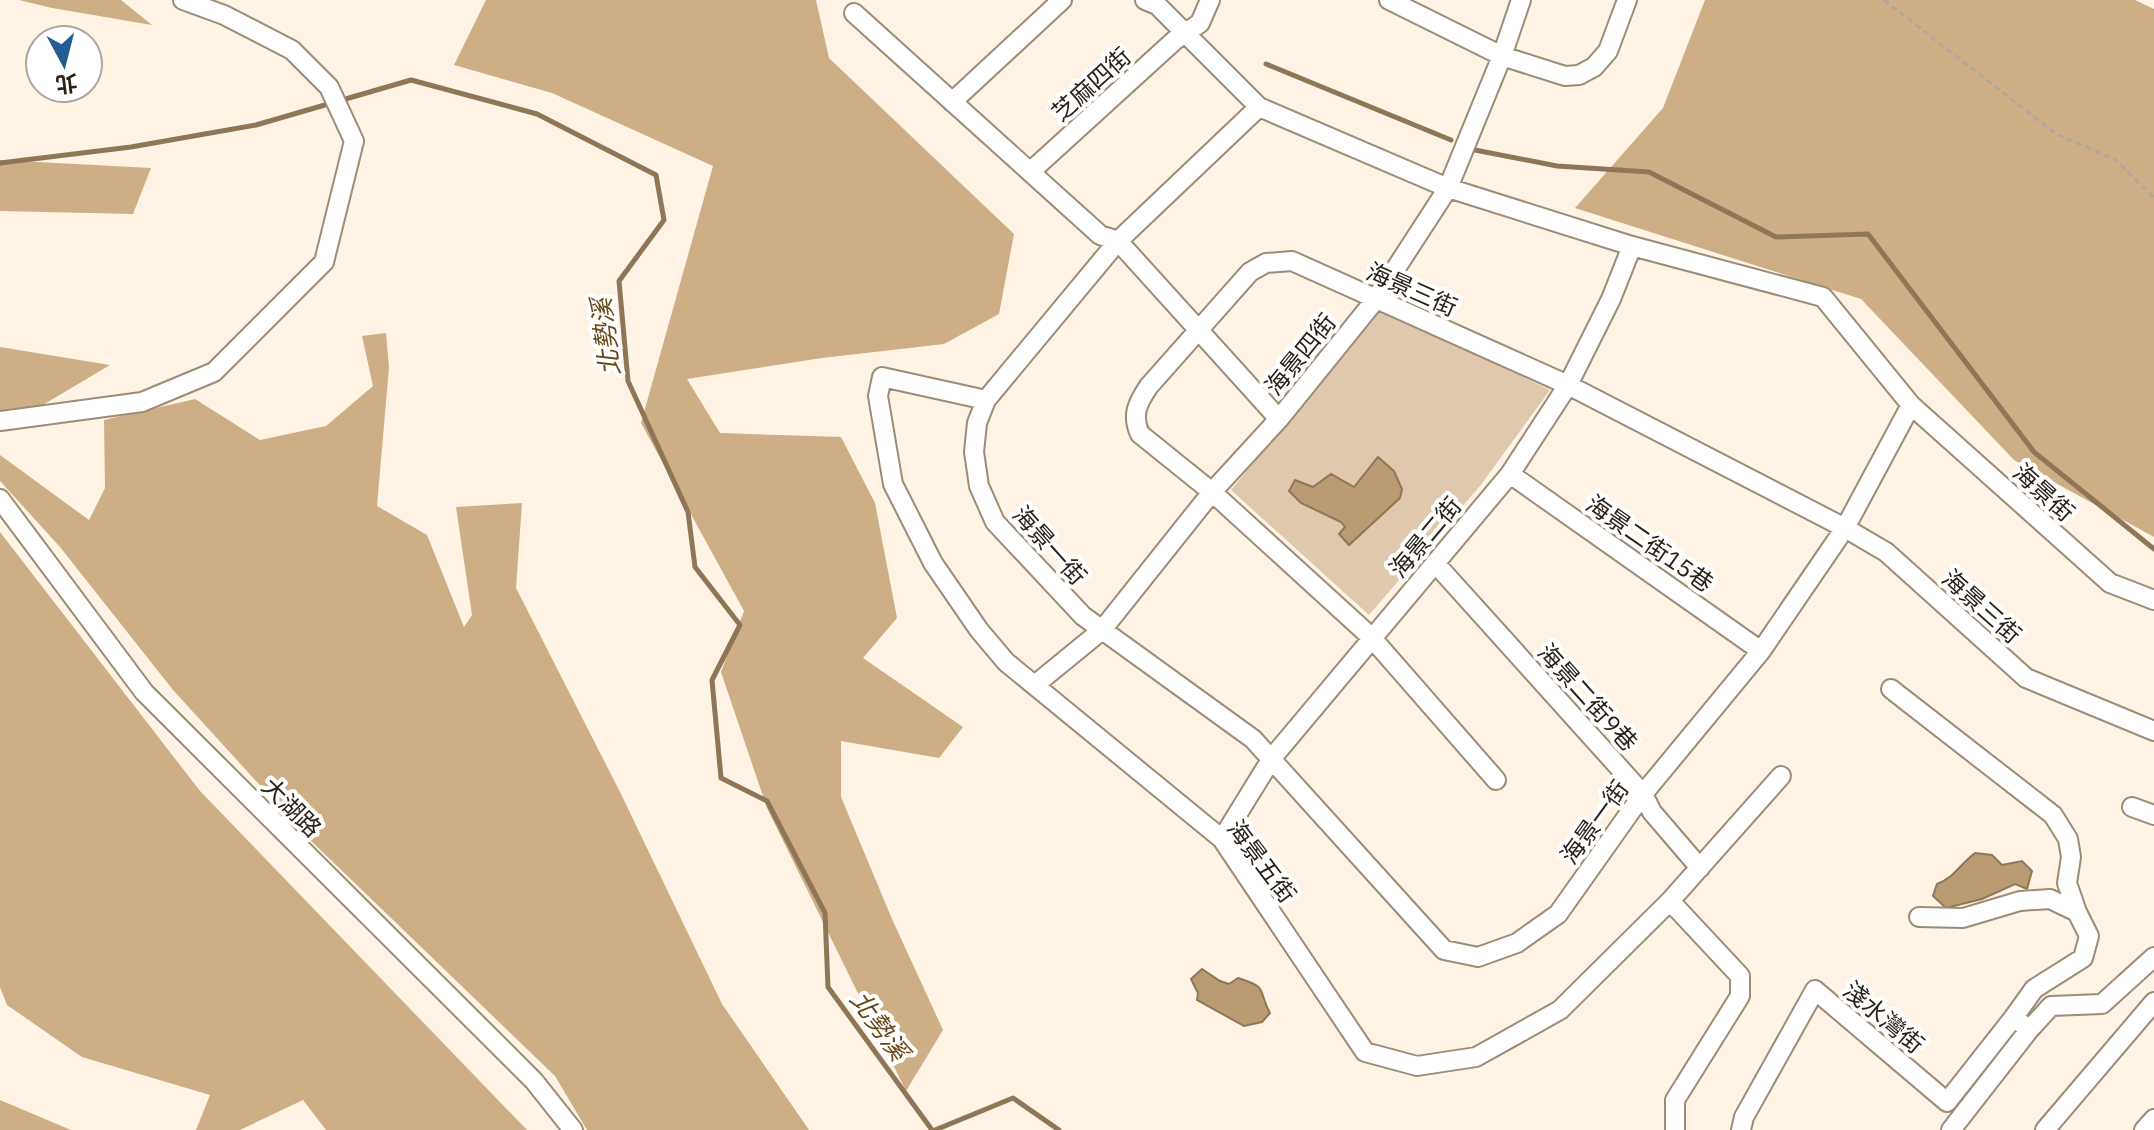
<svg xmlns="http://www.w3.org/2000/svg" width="2154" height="1130" font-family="'IBM Plex Sans','Noto Sans TC',sans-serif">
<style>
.green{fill:#dfc9ac}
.forest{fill:#ceae85}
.water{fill:#ba9b72;stroke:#8e7657;stroke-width:2}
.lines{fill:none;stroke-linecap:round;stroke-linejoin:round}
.stream{stroke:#8e7657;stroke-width:5}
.minor-casing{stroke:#9d8c75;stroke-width:22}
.path{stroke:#b0a79a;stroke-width:3;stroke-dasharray:6 4;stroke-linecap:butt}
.minor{stroke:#fff;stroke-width:18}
.labels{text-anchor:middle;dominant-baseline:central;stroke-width:8;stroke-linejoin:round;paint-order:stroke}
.street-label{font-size:24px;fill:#282118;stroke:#fff}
.water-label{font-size:26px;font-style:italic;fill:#684817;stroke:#fff}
</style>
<rect width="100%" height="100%" fill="#fef3e4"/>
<path class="green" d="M 1380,308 L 1550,390 L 1480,486 L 1369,615 L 1231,490 Z"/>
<path class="forest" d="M 19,0 L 121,0 L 152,25 L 52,8 Z
M 486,0 L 816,0 L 829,58 L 1014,234 L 999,314 L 944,344 L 822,358 L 687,379 L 720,433 L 841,437 L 875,503 L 897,618 L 863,658 L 963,727 L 939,758 L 841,741 L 841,797 L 892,919 L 943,1030 L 906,1091 L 767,808 L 721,672 L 744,611 L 641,423 L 713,166 L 552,93 L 454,65 Z
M 1705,0 L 2135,0 L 2154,9 L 2154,537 L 2014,460 L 1861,299 L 1575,208 L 1663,108 Z
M 0,160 L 151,168 L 133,214 L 0,211 Z
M 386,333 L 389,367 L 377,506 L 427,535 L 464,627 L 472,615 L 456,507 L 522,503 L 516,588 L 620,792 L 722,1004 L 809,1130 L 587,1130 L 555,1076 L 308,838 L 173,690 L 60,547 L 0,481 L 0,455 L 89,520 L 105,488 L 104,420 L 195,399 L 260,440 L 326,426 L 373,386 L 362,336 Z
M 0,347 L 110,365 L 36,409 L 0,411 Z
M 0,532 L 200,791 L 527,1130 L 326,1130 L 303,1100 L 240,1130 L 196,1130 L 210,1095 L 82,1057 L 7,1005 L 0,987 Z
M 0,1100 L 71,1130 L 0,1130 Z"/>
<path class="water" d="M 1378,457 L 1394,471 L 1402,489 L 1400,498 L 1349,545 L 1339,534 L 1345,527 L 1341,522 L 1301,503 L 1289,491 L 1295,480 L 1313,487 L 1331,474 L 1354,487 Z
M 1975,853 L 1992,855 L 2002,865 L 2022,861 L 2032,871 L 2027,889 L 2015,884 L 1982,899 L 1946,908 L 1933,896 L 1937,884 C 1956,876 1959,865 1975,853 Z
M 1202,969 L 1220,981 L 1229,984 L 1238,978 C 1270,988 1257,990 1270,1013 L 1262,1022 L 1244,1026 L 1197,1000 L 1198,993 L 1191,979 Z"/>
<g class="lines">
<path class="stream" d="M 1266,64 L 1451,140
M 1475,150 L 1557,166 L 1649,172 L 1776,237 L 1868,234 L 2034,452 L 2154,549
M 0,163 L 131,147 L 256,125 L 411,80 L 537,114 L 656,175 L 664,220 L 619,281 L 628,381 L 688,512 L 695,567 L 740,625 L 712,680 L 721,778 L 767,801 L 825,913 L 828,987 L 932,1130
M 935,1130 L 1013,1098 L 1059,1130"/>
<defs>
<path id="minor" d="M 1145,0 L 1157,5 L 1259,107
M 1389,0 L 1502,56 L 1565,76 L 1579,75 L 1594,67 L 1608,51 L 1627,0
M 854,13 L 1100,235 L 1118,241 L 1279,419
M 952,102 L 1062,0
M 1030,172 L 1175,40 L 1200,23 L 1210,0
M 986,400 L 882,377 L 878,396 L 893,484 L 933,563 L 979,630 L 1006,662 L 1222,839 L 1365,1052 L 1417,1066 L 1476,1057 L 1560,1010 L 1670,901 L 1781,776
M 1911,405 L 1845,528 L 1761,651 L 1643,794 L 1558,914 L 1517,943 L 1478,957 L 1444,950 L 1253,739 L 1083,616 L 995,522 L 979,486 L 974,452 L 977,423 L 986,400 L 1118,241 L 1259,107 L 1448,188 L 1632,246 L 1823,297 L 1911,405 L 2110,583 L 2154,600
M 0,421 L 142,402 L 214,372 L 324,262 L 354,141 L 329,87 L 292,50 L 224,15 L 183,0
M 1510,474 L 1761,651
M 0,499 L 144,692 L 534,1081 L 573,1130
M 1435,563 L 1643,794 L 1652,812 L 1700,868
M 1036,684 L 1102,630 L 1212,492 L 1279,419 L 1376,299 L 1448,188 L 1502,56 L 1521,0
M 1891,689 L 2053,815 L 2068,839 L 2071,857 L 2067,883 L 2077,912
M 1496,780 L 1371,637 L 1212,492 L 1140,434 C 1131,415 1138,402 1149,386 L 1250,272 L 1266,263 L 1292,261 L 1568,385 L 1845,528 L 1886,552 L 2026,678 L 2154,731
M 2132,807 L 2154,815
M 1222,839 L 1272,758 L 1510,474 L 1568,385 L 1611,299 L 1632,246
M 1670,901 L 1740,976 L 1740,996 L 1675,1100 L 1675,1130
M 1919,917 L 1963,918 L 2020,901 L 2050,899 L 2077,912 L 2089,936 L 2083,958 L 2034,989 L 2014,1017
M 1741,1130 L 1744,1117 L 1815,990 L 1947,1102 L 2014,1017 L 2029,1030 L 2051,1006 L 2102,1004 L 2154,957
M 1951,1130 L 2029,1030
M 2045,1130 L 2154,1002
M 2144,1130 L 2154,1119"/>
</defs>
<use href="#minor" class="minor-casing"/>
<path class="path" d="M 1884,0 L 2056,134 L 2116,160 L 2154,198"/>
<use href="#minor" class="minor"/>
</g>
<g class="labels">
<g class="street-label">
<text transform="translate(1091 84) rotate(-42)">芝麻四街</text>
<text transform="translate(1412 289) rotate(24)">海景三街</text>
<text transform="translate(1300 354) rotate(-51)">海景四街</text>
<text transform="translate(2044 492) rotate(42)">海景街</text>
<text transform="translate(1425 537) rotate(-50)">海景二街</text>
<text transform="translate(1650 543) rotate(35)">海景二街15巷</text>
<text transform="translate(1050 545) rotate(48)">海景一街</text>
<text transform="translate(1982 606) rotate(42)">海景三街</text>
<text transform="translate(1588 697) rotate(48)">海景二街9巷</text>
<text transform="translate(292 807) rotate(45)">大湖路</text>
<text transform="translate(1594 822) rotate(-54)">海景一街</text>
<text transform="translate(1262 861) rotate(53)">海景五街</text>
<text transform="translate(1884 1017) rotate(40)">淺水灣街</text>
</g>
<g class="water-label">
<text transform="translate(605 337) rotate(-97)">北勢溪</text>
<text transform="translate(880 1025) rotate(54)">北勢溪</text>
</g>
</g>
<g transform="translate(64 64) rotate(173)"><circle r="38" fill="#ffffff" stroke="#a9a6a3" stroke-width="2"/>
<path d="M0-6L14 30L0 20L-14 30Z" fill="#235d94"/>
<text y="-12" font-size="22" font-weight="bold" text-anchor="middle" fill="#282118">北</text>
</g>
</svg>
